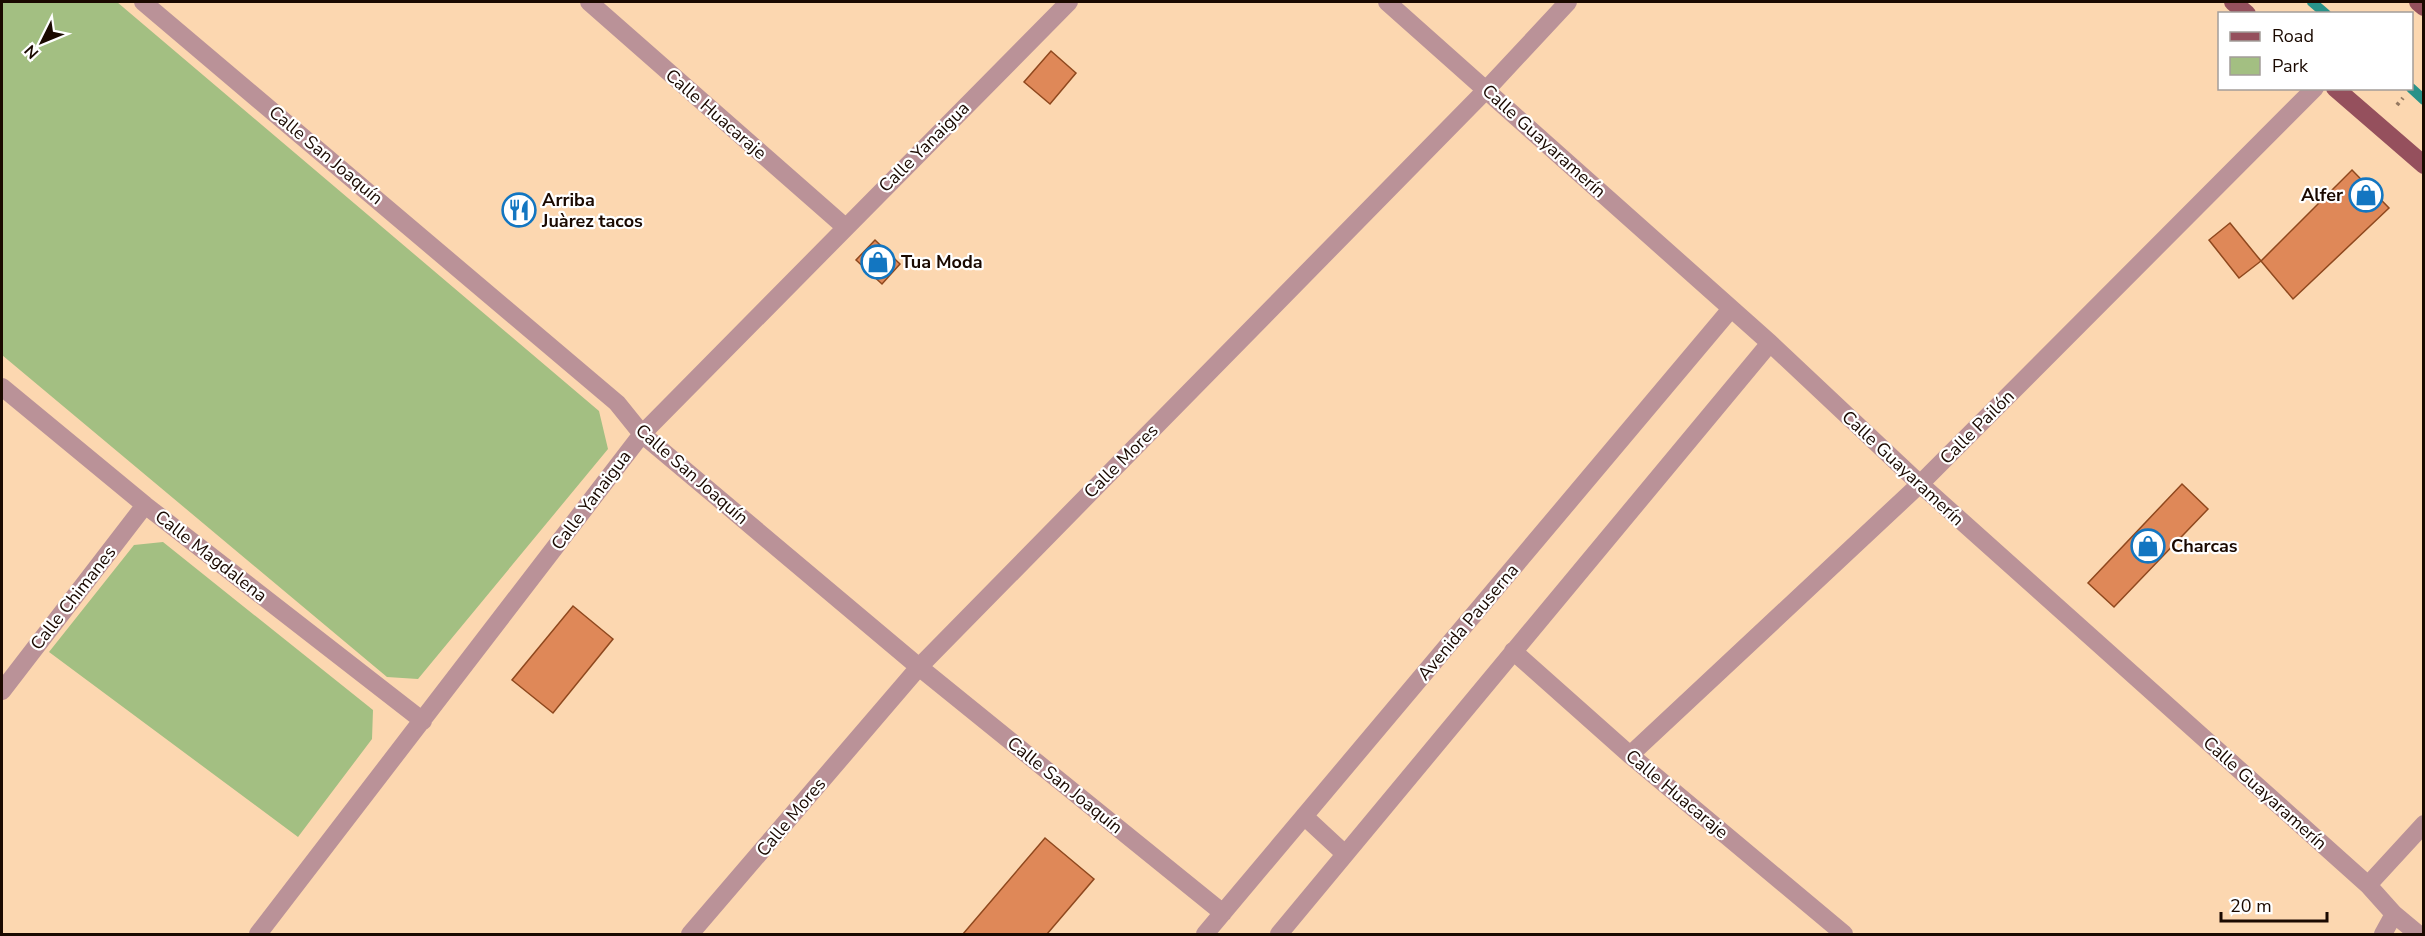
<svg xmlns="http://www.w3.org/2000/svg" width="2425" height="936" font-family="'Nunito Sans',sans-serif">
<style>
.green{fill:#a3bf82}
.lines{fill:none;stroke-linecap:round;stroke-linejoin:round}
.stream{stroke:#299289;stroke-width:10}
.building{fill:#df8858;stroke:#8f481e;stroke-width:1.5}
.path{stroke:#957960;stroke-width:4;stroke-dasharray:3 4.5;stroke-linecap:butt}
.minor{stroke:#ba9298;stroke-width:18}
.primary{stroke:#95505d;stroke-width:18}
.labels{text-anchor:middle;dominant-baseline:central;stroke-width:4.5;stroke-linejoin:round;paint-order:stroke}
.street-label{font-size:18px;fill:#1a0900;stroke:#fff}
.poi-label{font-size:18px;font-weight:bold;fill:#1a0900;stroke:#fff;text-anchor:start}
</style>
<rect width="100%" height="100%" fill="#fcd7b0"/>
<path class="green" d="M 2,2 L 117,2 L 599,411 L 608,449 L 418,679 L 387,677 L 2,355 Z
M 163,542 L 373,710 L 372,739 L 298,837 L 49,652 L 134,545 Z"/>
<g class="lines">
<path class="stream" d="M 2312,2 L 2326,14
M 2411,88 L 2424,100"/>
</g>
<path class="building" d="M 1051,51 L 1076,73 L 1050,104 L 1024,82 Z
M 2352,170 L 2389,208 L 2293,299 L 2261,261 Z
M 2230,223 L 2261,261 L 2239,278 L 2209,240 Z
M 875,240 L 900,264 L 882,284 L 856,260 Z
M 2182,484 L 2208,509 L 2114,607 L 2088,583 Z
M 573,606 L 613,639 L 553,713 L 512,680 Z
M 1045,838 L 1094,879 L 1047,934 L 963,934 Z"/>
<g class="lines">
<path class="path" d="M 2397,105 L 2403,98"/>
<path class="minor" d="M 143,2 L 617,403 L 642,434 L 919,667 L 1223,913
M 589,2 L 844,226
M 1387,2 L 1770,343 L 1920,484 L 2368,885 L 2394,914 L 2418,934
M 2,387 L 145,505 L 423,721
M 1513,651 L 1630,755 L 1844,934
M 2,691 L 145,505
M 1630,755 L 1920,484 L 2315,88
M 1304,816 L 1345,854
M 2368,885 L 2424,824
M 258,934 L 642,434 L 1069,2
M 690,934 L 919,667 L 1487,89 L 1568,2
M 1205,934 L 1730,310
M 1279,934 L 1770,343
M 2383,934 L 2394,914"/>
<path class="primary" d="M 2233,2 L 2247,14
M 2418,2 L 2424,7
M 2335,88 L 2424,165"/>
</g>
<defs>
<symbol id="shop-ring" viewBox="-11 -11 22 22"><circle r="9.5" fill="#fff" stroke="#1376c1" stroke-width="1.5"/><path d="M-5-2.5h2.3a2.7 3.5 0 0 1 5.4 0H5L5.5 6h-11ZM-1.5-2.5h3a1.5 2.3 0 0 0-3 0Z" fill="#1376c1"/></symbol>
<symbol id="restaurant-ring" viewBox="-11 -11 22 22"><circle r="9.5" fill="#fff" stroke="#1376c1" stroke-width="1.5"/><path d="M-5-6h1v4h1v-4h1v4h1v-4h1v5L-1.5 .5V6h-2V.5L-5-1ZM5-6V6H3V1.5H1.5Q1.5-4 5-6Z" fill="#1376c1"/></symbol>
</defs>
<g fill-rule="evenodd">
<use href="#shop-ring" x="2347" y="176" width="38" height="38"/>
<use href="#restaurant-ring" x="500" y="191" width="38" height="38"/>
<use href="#shop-ring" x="859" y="243" width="38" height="38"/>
<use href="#shop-ring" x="2129" y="527" width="38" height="38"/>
</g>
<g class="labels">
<g class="street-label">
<text transform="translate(716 114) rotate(41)">Calle Huacaraje</text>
<text transform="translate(1544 141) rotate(42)">Calle Guayaramerín</text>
<text transform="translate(924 147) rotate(-45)">Calle Yanaigua</text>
<text transform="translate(326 155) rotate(40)">Calle San Joaquín</text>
<text transform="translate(1977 427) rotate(-45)">Calle Pailón</text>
<text transform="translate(1121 461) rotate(-45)">Calle Mores</text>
<text transform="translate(1903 468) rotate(43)">Calle Guayaramerín</text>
<text transform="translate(692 474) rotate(41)">Calle San Joaquín</text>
<text transform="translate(591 500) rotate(-53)">Calle Yanaigua</text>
<text transform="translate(211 556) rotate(38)">Calle Magdalena</text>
<text transform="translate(73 598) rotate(-52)">Calle Chimanes</text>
<text transform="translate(1468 622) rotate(-50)">Avenida Pauserna</text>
<text transform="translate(1065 785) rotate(39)">Calle San Joaquín</text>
<text transform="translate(2265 793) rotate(42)">Calle Guayaramerín</text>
<text transform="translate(1677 794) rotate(40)">Calle Huacaraje</text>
<text transform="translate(791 817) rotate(-50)">Calle Mores</text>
</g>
<g class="poi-label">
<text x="2343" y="195" text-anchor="end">Alfer</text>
<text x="542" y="200">Arriba<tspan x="542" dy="21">Juàrez tacos</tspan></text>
<text x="901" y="262">Tua Moda</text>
<text x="2171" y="546">Charcas</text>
</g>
</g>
<rect width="2425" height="936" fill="none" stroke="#1a0900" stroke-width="6"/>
<rect x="2218" y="12" width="195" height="78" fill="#ffffff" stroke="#a39d99" stroke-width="1.5"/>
<rect x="2230" y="32" width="30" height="9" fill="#95505d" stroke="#a39d99" stroke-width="1.5"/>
<text x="2272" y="42" font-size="18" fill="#1a0900">Road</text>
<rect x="2230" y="57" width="30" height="18" fill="#a3bf82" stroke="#a39d99" stroke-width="1.5"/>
<text x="2272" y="72" font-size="18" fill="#1a0900">Park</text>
<g transform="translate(42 42) rotate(227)" stroke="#ffffff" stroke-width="4.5" paint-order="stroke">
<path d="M0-4.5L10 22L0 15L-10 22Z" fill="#1a0900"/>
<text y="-9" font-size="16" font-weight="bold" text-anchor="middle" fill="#1a0900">N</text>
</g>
<path d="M2221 912v9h106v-9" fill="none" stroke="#1a0900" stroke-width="3"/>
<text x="2230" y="912" font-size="18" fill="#1a0900" stroke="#ffffff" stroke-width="4.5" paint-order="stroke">20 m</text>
</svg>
